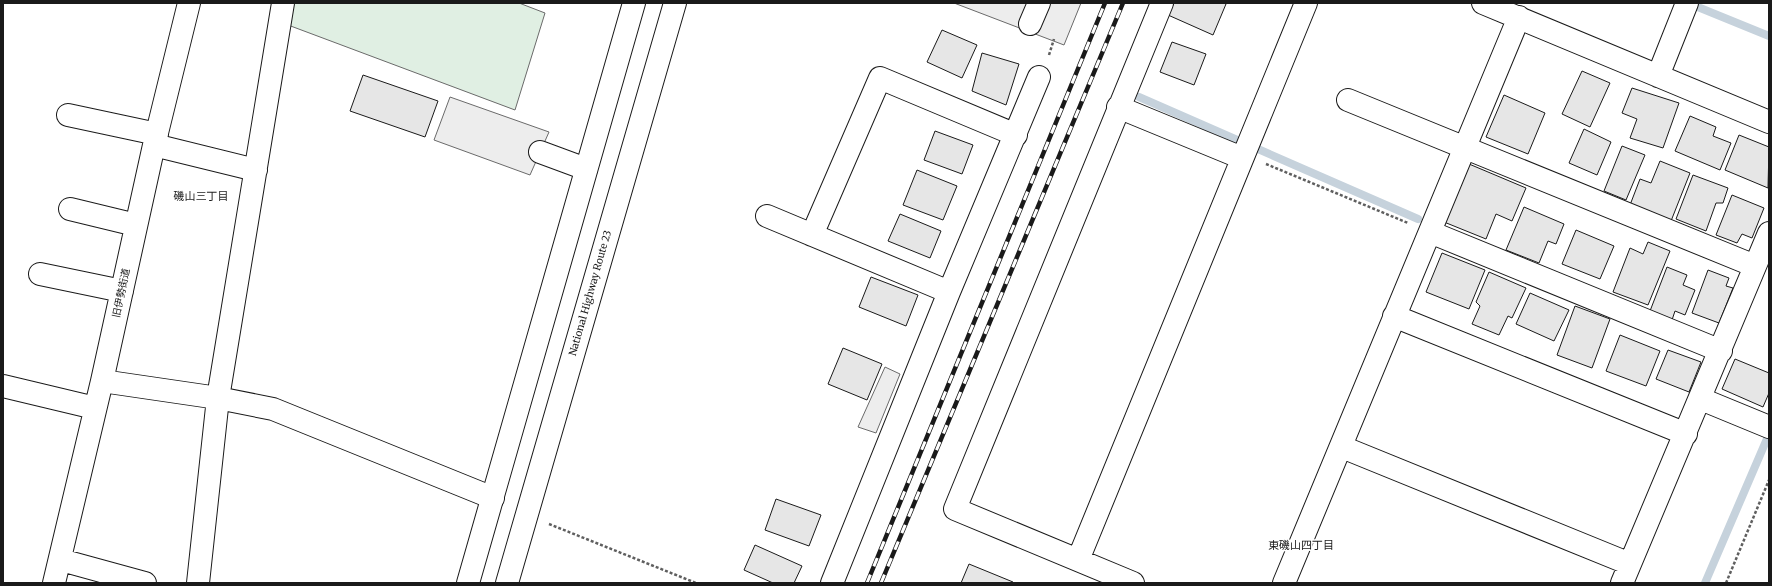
<svg xmlns="http://www.w3.org/2000/svg" width="1772" height="586" font-family="Merriweather,'Noto Sans JP',serif">
<style>
.green{fill:#e0efe3;stroke:#6a6a6a}
.parking{fill:#ededed;stroke:#6a6a6a}
.lines{fill:none;stroke-linecap:round;stroke-linejoin:round}
.stream{stroke:#c6d2dc;stroke-width:8}
.building{fill:#e6e6e6;stroke:#1a1a1a}
.minor-casing{stroke:#1a1a1a;stroke-width:24}
.highway-casing{stroke:#1a1a1a;stroke-width:24}
.path{stroke:#5f5f5f;stroke-width:2.5;stroke-dasharray:3 2;stroke-linecap:butt}
.minor{stroke:#fff;stroke-width:22}
.highway{stroke:#fff;stroke-width:22}
.rail-casing{stroke:#1a1a1a;stroke-width:4.5}
.rail{stroke:#fff;stroke-width:3;stroke-dasharray:9;stroke-linecap:butt}
.labels{text-anchor:middle;dominant-baseline:central;stroke-width:3;stroke-linejoin:round;paint-order:stroke}
.street-label{font-size:10px;fill:#1a1a1a;stroke:#fff}
.neighbourhood-label{font-size:11px;fill:#1a1a1a;stroke:#fff}
</style>
<rect width="100%" height="100%" fill="#fff"/>
<path class="green" d="M 291,3 L 519,3 L 545,13 L 515,110 L 288,25 Z"/>
<path class="parking" d="M 954,3 L 1081,3 L 1064,45 Z
M 450,97 L 549,132 L 530,175 L 434,140 Z
M 885,367 L 900,374 L 876,433 L 858,427 Z"/>
<g class="lines">
<path class="stream" d="M 1688,3 L 1769,36
M 1139,97 L 1418,219
M 1705,583 L 1769,434"/>
</g>
<path class="building" d="M 1174,3 L 1223,3 L 1226,4 L 1213,35 L 1168,15 Z
M 942,30 L 977,45 L 962,78 L 927,62 Z
M 1172,42 L 1206,54 L 1194,85 L 1160,72 Z
M 982,53 L 1019,64 L 1006,105 L 972,91 Z
M 1582,71 L 1610,83 L 1590,127 L 1562,114 Z
M 363,75 L 438,101 L 425,137 L 350,111 Z
M 1632,88 L 1679,103 L 1663,148 L 1630,138 L 1637,119 L 1622,113 Z
M 1504,95 L 1545,113 L 1528,154 L 1486,137 Z
M 1690,116 L 1716,127 L 1713,136 L 1731,143 L 1720,170 L 1675,151 Z
M 1584,129 L 1611,142 L 1597,175 L 1569,163 Z
M 935,131 L 973,145 L 962,174 L 924,160 Z
M 1739,135 L 1769,147 L 1768,188 L 1725,170 Z
M 1622,146 L 1645,155 L 1626,200 L 1604,191 Z
M 1660,161 L 1690,173 L 1671,221 L 1630,205 L 1640,179 L 1651,183 Z
M 1469,164 L 1526,188 L 1512,221 L 1496,214 L 1486,239 L 1444,222 Z
M 917,170 L 957,186 L 943,220 L 903,205 Z
M 1693,175 L 1728,188 L 1723,203 L 1716,203 L 1706,231 L 1676,219 Z
M 1732,195 L 1764,208 L 1752,238 L 1742,234 L 1737,243 L 1716,235 Z
M 1524,207 L 1564,224 L 1556,244 L 1548,241 L 1539,263 L 1506,250 Z
M 900,214 L 941,231 L 930,258 L 888,241 Z
M 1576,230 L 1614,246 L 1600,279 L 1562,264 Z
M 1648,242 L 1670,251 L 1648,305 L 1613,292 L 1630,248 L 1643,254 Z
M 1442,253 L 1485,270 L 1469,309 L 1426,292 Z
M 1667,267 L 1687,275 L 1683,285 L 1695,290 L 1685,315 L 1675,311 L 1672,320 L 1650,311 Z
M 1708,270 L 1729,278 L 1726,286 L 1733,288 L 1719,323 L 1692,313 Z
M 1489,272 L 1526,288 L 1512,318 L 1508,316 L 1499,335 L 1472,324 L 1480,306 L 1476,302 Z
M 871,277 L 918,295 L 906,326 L 859,307 Z
M 1530,293 L 1569,310 L 1554,341 L 1516,324 Z
M 1575,306 L 1610,319 L 1592,368 L 1557,355 Z
M 1620,335 L 1660,351 L 1646,386 L 1606,371 Z
M 843,348 L 882,364 L 867,400 L 828,384 Z
M 1668,350 L 1701,362 L 1689,392 L 1656,379 Z
M 1735,359 L 1769,373 L 1769,393 L 1763,407 L 1722,389 Z
M 776,499 L 821,515 L 809,546 L 765,530 Z
M 755,545 L 802,566 L 794,583 L 773,583 L 744,570 Z
M 969,564 L 1013,582 L 1013,583 L 961,583 Z"/>
<g class="lines">
<defs>
<path id="minor" d="M 1483,3 L 1769,122
M 1030,24 L 1039,3
M 1658,76 L 1687,3
M 1348,100 L 1755,266
M 1118,107 L 1242,158
M 68,115 L 157,134
M 154,145 L 256,170
M 540,152 L 586,169
M 70,209 L 136,225
M 767,216 L 949,292
M 1430,232 L 1721,351
M 812,235 L 880,78 L 1016,135
M 40,274 L 122,291
M 1394,316 L 1686,434
M 102,381 L 218,398 L 273,409 L 493,498
M 3,386 L 95,408
M 1701,399 L 1769,427
M 1342,447 L 1630,564
M 61,560 L 145,583
M 1078,560 L 1306,3
M 54,583 L 102,381 L 154,145 L 189,3
M 198,583 L 218,398 L 283,3
M 832,583 L 949,292 L 1039,77
M 1133,583 L 955,509 L 1162,3
M 1284,583 L 1519,17
M 1622,583 L 1769,233"/>
<path id="highway" d="M 468,583 L 634,3
M 507,583 L 675,3"/>
</defs>
<use href="#minor" class="minor-casing"/>
<use href="#highway" class="highway-casing"/>
<path class="path" d="M 1049,55 L 1054,39
M 1266,164 L 1408,223
M 549,524 L 696,583
M 1726,583 L 1769,480"/>
<use href="#minor" class="minor"/>
<use href="#highway" class="highway"/>
<defs>
<path id="rail" d="M 867,583 L 1105,3
M 881,583 L 1123,3"/>
</defs>
<use href="#rail" class="rail-casing"/>
<use href="#rail" class="rail"/>
</g>
<g class="labels">
<g class="street-label">
<text transform="translate(121 293) rotate(-78)">旧伊勢街道</text>
<text transform="translate(590 293) rotate(-74)">National Highway Route 23</text>
</g>
<g class="neighbourhood-label">
<text x="201" y="196">磯山三丁目</text>
<text x="1301" y="545">東磯山四丁目</text>
</g>
</g>
<rect width="1772" height="586" fill="none" stroke="#1a1a1a" stroke-width="8"/>
</svg>
